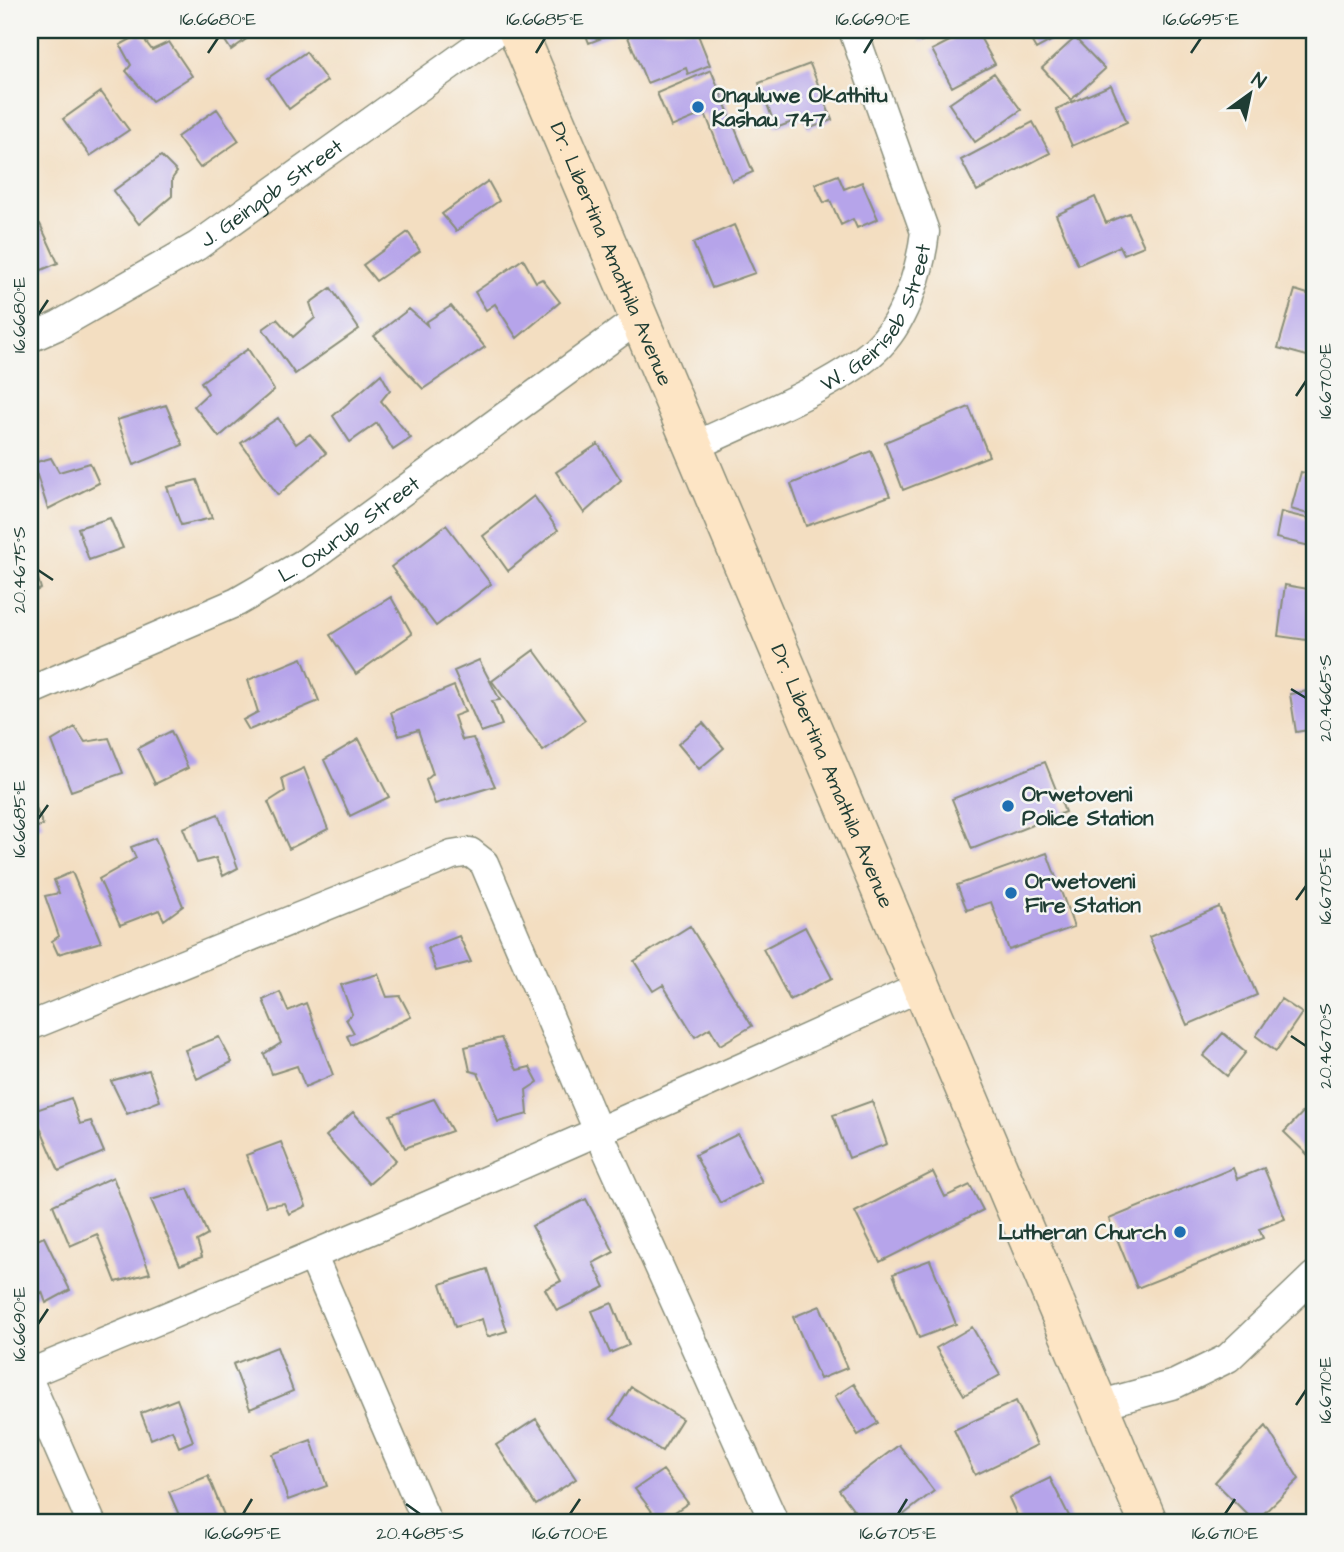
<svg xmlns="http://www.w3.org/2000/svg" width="1344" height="1552" font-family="'Architects Daughter',sans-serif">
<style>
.building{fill:#b6a4ea}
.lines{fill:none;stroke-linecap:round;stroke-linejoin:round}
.street-casing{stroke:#898e7a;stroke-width:31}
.secondary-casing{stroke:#898e7a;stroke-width:41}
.street{stroke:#fff;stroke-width:28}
.secondary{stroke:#fde5c5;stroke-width:38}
.ticks{fill:none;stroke:#1f3d34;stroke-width:2.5}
.poi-dot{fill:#1f6fb2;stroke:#f6f6f2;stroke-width:2.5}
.labels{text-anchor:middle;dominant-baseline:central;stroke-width:5;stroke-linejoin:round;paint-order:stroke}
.poi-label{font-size:21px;font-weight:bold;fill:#1f3d34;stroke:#f6f6f2;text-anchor:start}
.street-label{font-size:21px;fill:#1f3d34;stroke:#f6f6f2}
.neatline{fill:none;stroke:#1f3d34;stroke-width:2.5}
.ticks-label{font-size:18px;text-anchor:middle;fill:#1f3d34}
</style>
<rect width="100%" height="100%" fill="#f6f6f2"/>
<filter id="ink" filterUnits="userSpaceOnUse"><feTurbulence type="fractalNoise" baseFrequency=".0143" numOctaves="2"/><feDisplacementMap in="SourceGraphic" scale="14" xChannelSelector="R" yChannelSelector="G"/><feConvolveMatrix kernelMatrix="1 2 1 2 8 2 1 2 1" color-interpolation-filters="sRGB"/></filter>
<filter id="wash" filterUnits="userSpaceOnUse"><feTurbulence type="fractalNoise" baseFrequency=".00686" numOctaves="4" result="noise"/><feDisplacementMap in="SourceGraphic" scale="28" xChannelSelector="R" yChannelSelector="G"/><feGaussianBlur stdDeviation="1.57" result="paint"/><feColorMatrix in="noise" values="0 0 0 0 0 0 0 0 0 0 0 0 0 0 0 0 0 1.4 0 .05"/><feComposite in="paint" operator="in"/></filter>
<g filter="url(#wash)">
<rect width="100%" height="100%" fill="#f3dec1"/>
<g id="blocks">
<path class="building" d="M 218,30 L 259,30 L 231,50 Z
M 584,30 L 623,30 L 589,43 Z
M 625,30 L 696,30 L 710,65 L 688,74 L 686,68 L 647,83 Z
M 915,30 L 948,30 L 921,42 Z
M 971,30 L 976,30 L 995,64 L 952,87 L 932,50 Z
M 1025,30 L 1071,30 L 1036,49 Z
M 140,34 L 152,50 L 169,42 L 192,76 L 152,101 L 126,71 L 131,65 L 120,45 Z
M 1075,38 L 1105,69 L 1071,100 L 1042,68 Z
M 306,52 L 327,81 L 289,109 L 268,78 Z
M 810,64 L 832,120 L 808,129 L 803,118 L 776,128 L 759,83 Z
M 711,70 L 753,172 L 732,181 L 705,113 L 671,127 L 657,93 Z
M 994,73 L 1021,110 L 975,142 L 949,104 Z
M 1111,85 L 1127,122 L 1072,146 L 1056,109 Z
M 101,92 L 129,130 L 90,156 L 63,119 Z
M 217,109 L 239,141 L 200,168 L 177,137 Z
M 1033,122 L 1050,153 L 977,191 L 961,160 Z
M 161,156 L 177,172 L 172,179 L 172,196 L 139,224 L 113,191 Z
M 838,175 L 844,189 L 862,182 L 878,219 L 857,228 L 853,219 L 841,225 L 830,200 L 824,203 L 815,184 Z
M 488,181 L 499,201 L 456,231 L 442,214 Z
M 1095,197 L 1106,223 L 1129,213 L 1144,246 L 1124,254 L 1120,246 L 1078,265 L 1056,215 Z
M 40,224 L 58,263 L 30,275 L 30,228 Z
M 734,225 L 755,273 L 712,288 L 693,243 Z
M 408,232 L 420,251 L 376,281 L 363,265 Z
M 523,259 L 536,282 L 542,279 L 560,302 L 517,338 L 495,304 L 486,310 L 475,292 Z
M 331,288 L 359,329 L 295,374 L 263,329 L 277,319 L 293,337 L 315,318 L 310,303 Z
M 1295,290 L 1314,296 L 1314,358 L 1278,348 Z
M 451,306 L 485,347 L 423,389 L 374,336 L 409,309 L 427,325 L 426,322 Z
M 248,349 L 274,390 L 219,437 L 194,406 L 208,393 L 201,382 Z
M 381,374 L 390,390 L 381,401 L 411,438 L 393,450 L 377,423 L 350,442 L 333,416 Z
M 1313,389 L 1314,389 L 1314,411 L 1310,410 Z
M 166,405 L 183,445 L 134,465 L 117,420 Z
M 969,407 L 989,456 L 903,490 L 885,442 Z
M 278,418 L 296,444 L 310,434 L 326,453 L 278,495 L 241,443 Z
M 598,444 L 621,480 L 584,513 L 556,472 Z
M 871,451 L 890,496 L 806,526 L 791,484 Z
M 51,458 L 59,472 L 90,463 L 99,483 L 48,509 L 33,463 Z
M 1301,472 L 1314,475 L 1314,516 L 1291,509 Z
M 197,480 L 212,518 L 181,525 L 167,487 Z
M 534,496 L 558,530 L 508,571 L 483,536 Z
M 1281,512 L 1314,520 L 1314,547 L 1276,538 Z
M 110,518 L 123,548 L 89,560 L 78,528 Z
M 446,525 L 491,584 L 436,626 L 391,567 Z
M 30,552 L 41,589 L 30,593 Z
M 1285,585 L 1314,590 L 1314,641 L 1278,636 Z
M 391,597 L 412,634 L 356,674 L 330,635 Z
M 534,650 L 585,720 L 543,751 L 492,681 Z
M 302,658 L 319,701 L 249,730 L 243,720 L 258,712 L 248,680 Z
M 479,660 L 500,700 L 492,701 L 502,725 L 481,732 L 454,671 Z
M 454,686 L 465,712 L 454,716 L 462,740 L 473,738 L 495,786 L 435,804 L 426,780 L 433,774 L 418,730 L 399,736 L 391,712 Z
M 1314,690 L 1314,729 L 1296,732 L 1290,694 Z
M 703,723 L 724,748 L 699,769 L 678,744 Z
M 75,727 L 85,742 L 109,738 L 123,773 L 71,791 L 52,741 Z
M 171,731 L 188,768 L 155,784 L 138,748 Z
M 359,739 L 389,797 L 350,816 L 324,760 Z
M 1045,762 L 1065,812 L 972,849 L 952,799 Z
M 304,768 L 328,829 L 289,849 L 268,802 L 285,791 L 282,778 Z
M 30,795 L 43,825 L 30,830 Z
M 218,814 L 238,868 L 223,876 L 216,858 L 197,863 L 183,828 Z
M 155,838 L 183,906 L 164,920 L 159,910 L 120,925 L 99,879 L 136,858 L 131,847 Z
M 1047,853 L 1074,927 L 1009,950 L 991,902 L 967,910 L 957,885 Z
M 72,872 L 101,942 L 58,954 L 52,941 L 59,936 L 45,896 L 59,893 L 54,880 Z
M 1219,907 L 1257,995 L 1187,1025 L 1149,937 Z
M 690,926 L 752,1026 L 720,1045 L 710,1028 L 695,1037 L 663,985 L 653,991 L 634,961 Z
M 805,927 L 832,978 L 790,1000 L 763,949 Z
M 459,936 L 471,962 L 436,971 L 428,948 Z
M 378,974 L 387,997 L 400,996 L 411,1017 L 351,1045 L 347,1036 L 354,1033 L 346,1019 L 352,1014 L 341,985 Z
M 280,992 L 288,1011 L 306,1003 L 333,1075 L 305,1087 L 297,1066 L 272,1074 L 264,1054 L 281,1043 L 263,1000 Z
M 1281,999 L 1302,1013 L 1276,1051 L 1256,1036 Z
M 1223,1033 L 1246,1052 L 1227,1076 L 1203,1056 Z
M 219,1037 L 232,1062 L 197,1079 L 185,1050 Z
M 501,1038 L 517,1070 L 530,1067 L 538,1082 L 526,1090 L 528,1114 L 498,1122 L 478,1073 L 470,1071 L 465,1047 Z
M 149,1070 L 160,1101 L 127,1114 L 111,1081 Z
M 71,1098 L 80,1124 L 91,1121 L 104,1152 L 59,1171 L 33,1111 Z
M 434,1099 L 452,1131 L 405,1148 L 390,1115 Z
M 872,1101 L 887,1144 L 849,1158 L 833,1115 Z
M 1312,1103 L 1314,1105 L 1314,1161 L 1284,1132 Z
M 353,1112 L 396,1160 L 369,1184 L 326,1136 Z
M 738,1134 L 762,1182 L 720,1203 L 695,1155 Z
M 281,1142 L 306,1206 L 289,1214 L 284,1203 L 266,1206 L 246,1155 Z
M 1233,1168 L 1237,1179 L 1264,1168 L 1285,1219 L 1259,1229 L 1263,1238 L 1137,1288 L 1109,1219 Z
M 933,1172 L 945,1197 L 970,1185 L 983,1210 L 880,1262 L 855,1212 Z
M 113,1177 L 150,1273 L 116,1282 L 97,1234 L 70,1246 L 53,1205 Z
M 188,1189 L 208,1235 L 197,1241 L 202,1257 L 180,1265 L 151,1200 Z
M 586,1199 L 614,1252 L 593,1263 L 605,1287 L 557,1311 L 545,1289 L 561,1281 L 532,1226 Z
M 44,1237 L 70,1290 L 46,1303 L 42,1292 L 32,1300 L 30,1296 L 30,1243 Z
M 930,1260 L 956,1324 L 919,1338 L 893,1274 Z
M 487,1269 L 507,1331 L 487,1337 L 482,1319 L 455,1327 L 441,1284 Z
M 612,1303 L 629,1345 L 610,1353 L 592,1311 Z
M 820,1306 L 847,1368 L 820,1379 L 793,1317 Z
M 972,1327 L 1000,1375 L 964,1395 L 936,1348 Z
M 277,1347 L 293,1391 L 250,1409 L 233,1364 Z
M 854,1384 L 878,1423 L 858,1435 L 835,1396 Z
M 631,1387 L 682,1419 L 662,1451 L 611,1419 Z
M 177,1399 L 193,1441 L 179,1447 L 172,1430 L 151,1439 L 141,1413 Z
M 1016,1401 L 1037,1445 L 975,1475 L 954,1430 Z
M 536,1419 L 576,1479 L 536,1505 L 496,1445 Z
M 1266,1426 L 1299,1479 L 1255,1522 L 1215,1482 Z
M 311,1440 L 327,1486 L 288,1500 L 272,1454 Z
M 899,1445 L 934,1491 L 894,1522 L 863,1522 L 839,1490 Z
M 663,1470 L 688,1503 L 660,1522 L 635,1489 Z
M 208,1476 L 226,1520 L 182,1522 L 169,1492 Z
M 1050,1478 L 1072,1522 L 1020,1522 L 1009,1498 Z
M 1311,1516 L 1314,1522 L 1296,1522 Z"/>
</g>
</g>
<g filter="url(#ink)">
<use href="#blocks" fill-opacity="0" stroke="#898e7a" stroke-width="2"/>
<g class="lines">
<defs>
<g id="street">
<path id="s1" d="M 30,338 L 59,325 L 197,246 L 499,30"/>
<path id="s2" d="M 693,447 C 744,422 843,384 880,345 C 906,318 921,268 925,232 L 853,30"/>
<path id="s3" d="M 30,691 L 237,602 L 306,562 L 638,319"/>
<path d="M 30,1026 L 452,855 L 470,852 L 484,863 L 599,1133 L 774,1522"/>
<path d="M 313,1257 L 427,1522"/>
<path d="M 30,1373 C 329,1251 626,1121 920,987"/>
<path d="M 30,1383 L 91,1522"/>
<path d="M 1098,1405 L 1175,1384 L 1228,1358 L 1314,1276"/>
</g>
<g id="secondary">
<path id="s4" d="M 517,30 L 1148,1522"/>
</g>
</defs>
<use href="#street" class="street-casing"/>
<use href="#secondary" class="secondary-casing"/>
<use href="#street" class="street"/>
<use href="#secondary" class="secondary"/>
</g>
</g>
<path class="ticks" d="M 208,53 L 218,38M 536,53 L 545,38M 864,53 L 873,38M 1191,53 L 1201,38M 38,315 L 48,300M 1296,396 L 1306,381M 38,570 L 53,580M 1291,689 L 1306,698M 38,819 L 48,805M 1296,900 L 1306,886M 1291,1036 L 1306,1046M 38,1324 L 48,1309M 1296,1405 L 1306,1390M 406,1504 L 420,1514M 243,1514 L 252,1499M 570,1514 L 580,1499M 898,1514 L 907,1499M 1225,1514 L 1235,1499"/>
<g class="poi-dot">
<circle cx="698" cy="107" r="7"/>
<circle cx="1008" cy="806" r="7"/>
<circle cx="1011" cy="893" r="7"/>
<circle cx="1180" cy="1232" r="7"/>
</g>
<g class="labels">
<g class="poi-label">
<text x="712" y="95">Onguluwe Okathitu<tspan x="712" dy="24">Kashau 747</tspan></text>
<text x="1022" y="794">Orwetoveni<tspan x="1022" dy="24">Police Station</tspan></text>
<text x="1025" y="881">Orwetoveni<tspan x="1025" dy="24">Fire Station</tspan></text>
<text x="1166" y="1232" text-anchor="end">Lutheran Church</text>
</g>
<g class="street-label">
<text stroke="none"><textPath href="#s1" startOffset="282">J. Geingob Street</textPath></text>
<text stroke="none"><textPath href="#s4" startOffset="243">Dr. Libertina Amathila Avenue</textPath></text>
<text stroke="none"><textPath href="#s2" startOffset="234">W. Geiriseb Street</textPath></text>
<text stroke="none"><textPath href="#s3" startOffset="359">L. Oxurub Street</textPath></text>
<text stroke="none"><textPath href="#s4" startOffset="810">Dr. Libertina Amathila Avenue</textPath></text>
</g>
</g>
<rect width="1344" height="1552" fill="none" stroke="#f6f6f2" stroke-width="77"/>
<g transform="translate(1250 94) rotate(33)" stroke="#f6f6f2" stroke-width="5" paint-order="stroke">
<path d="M0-5L12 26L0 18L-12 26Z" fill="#1f3d34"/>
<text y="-10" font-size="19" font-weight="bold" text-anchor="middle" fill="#1f3d34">N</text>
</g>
<rect x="38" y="38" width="1268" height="1476" class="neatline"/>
<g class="ticks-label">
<text x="218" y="25">16.6680°E</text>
<text x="545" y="25">16.6685°E</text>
<text x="873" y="25">16.6690°E</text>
<text x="1201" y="25">16.6695°E</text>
<text transform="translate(19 315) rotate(-90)" y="6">16.6680°E</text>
<text transform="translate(1325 381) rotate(-90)" y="6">16.6700°E</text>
<text transform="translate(19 570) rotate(-90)" y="6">20.4675°S</text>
<text transform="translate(1325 698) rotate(-90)" y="6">20.4665°S</text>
<text transform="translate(19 819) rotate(-90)" y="6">16.6685°E</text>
<text transform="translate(1325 886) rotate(-90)" y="6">16.6705°E</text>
<text transform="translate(1325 1046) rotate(-90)" y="6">20.4670°S</text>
<text transform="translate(19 1324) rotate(-90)" y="6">16.6690°E</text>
<text transform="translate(1325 1390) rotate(-90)" y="6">16.6710°E</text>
<text x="243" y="1539">16.6695°E</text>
<text x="420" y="1539">20.4685°S</text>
<text x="570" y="1539">16.6700°E</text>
<text x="898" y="1539">16.6705°E</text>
<text x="1225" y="1539">16.6710°E</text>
</g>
</svg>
